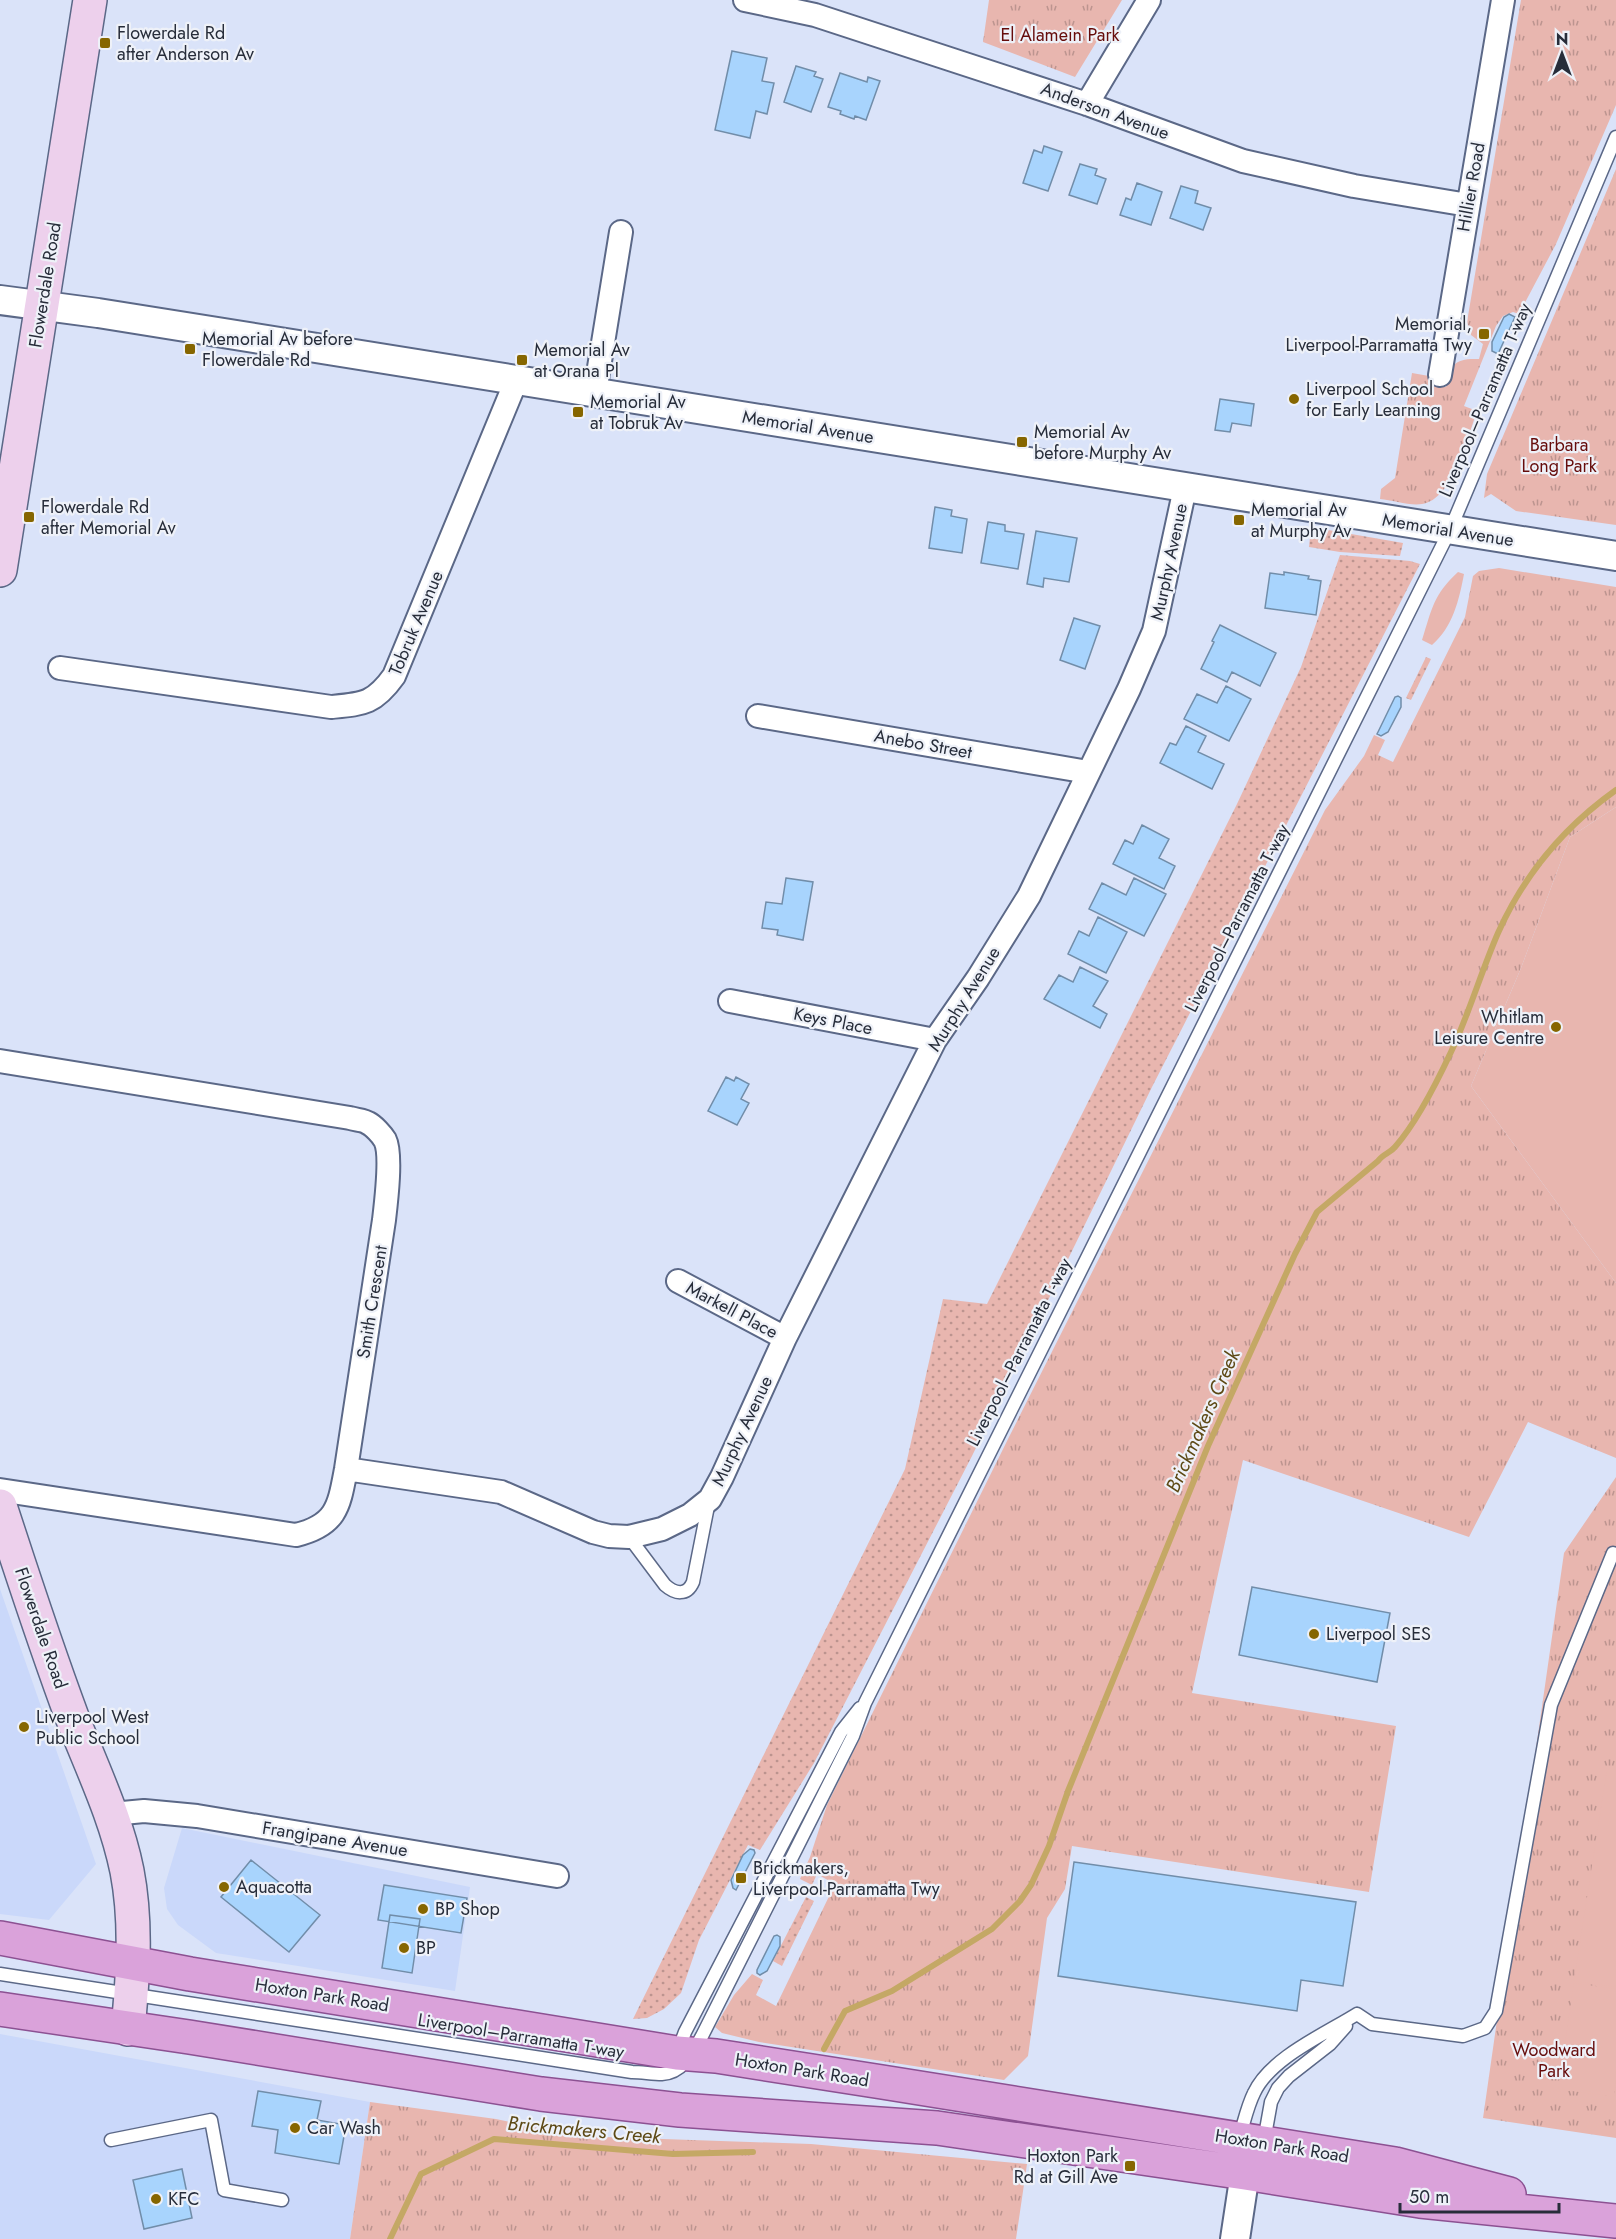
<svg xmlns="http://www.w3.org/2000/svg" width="1616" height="2239" font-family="Jost,sans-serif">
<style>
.built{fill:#cad8fa}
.grass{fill:url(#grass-dots)}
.park{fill:url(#park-tufts)}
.garden{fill:#e8b6af}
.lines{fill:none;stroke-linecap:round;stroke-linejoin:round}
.stream{stroke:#c4a865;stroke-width:6}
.building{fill:#a8d4fd;stroke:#718da9;stroke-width:1.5}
.service-casing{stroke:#5b6887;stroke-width:15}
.minor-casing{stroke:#5b6887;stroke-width:26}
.tertiary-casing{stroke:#5b6887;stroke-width:32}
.secondary-casing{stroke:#5b6887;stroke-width:36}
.primary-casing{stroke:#8c5192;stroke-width:36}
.service{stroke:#fff;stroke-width:12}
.minor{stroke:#fff;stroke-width:22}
.tertiary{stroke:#fff;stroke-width:28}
.secondary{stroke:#edd0ec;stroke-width:33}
.primary{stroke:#daa2da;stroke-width:33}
.poi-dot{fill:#866600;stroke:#eef1f8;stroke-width:2}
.labels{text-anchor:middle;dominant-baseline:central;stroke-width:4.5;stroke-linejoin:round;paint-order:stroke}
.poi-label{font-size:18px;fill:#272d3a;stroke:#eef1f8;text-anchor:start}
.park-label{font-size:18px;fill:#660c0b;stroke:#eef1f8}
.street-label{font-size:18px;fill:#272d3a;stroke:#eef1f8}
.water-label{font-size:20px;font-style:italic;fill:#5d4915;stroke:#eef1f8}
</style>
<defs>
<pattern id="grass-dots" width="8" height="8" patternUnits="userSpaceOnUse" patternTransform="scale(1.5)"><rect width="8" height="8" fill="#e8b6af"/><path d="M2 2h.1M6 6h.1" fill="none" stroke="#bc948f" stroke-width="1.8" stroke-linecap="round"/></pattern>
<pattern id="park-tufts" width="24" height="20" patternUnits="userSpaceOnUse" patternTransform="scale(1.5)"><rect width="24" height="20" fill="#e8b6af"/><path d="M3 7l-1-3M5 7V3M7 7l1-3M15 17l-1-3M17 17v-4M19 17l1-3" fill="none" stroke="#bc948f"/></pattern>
</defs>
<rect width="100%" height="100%" fill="#dae3f9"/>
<path class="built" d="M 0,1589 L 96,1864 L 49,1920 L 0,1914 Z
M 182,1828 L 470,1887 L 455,1991 L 216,1953 L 178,1925 L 167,1909 L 164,1888 Z
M 0,2034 L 370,2102 L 350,2239 L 0,2239 Z"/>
<path class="grass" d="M 1311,527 L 1403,543 L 1400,556 L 1340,552 L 1309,547 Z
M 1340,555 L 1410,561 L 1420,564 L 1152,1087 L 972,1456 L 814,1763 L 760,1850 L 748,1845 L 699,1940 L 681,1993 L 664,2009 L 647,2018 L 633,2019 L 905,1469 L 943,1299 L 987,1304 L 1237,804 L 1301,667 Z
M 1426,657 L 1431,659 L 1411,700 L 1406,698 Z
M 806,1897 L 814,1901 L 782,1966 L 773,1961 Z"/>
<path class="park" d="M 989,0 L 1122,0 L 1075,77 L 983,42 Z
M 1521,0 L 1616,0 L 1616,105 L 1556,244 L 1519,314 L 1513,312 L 1503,316 L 1496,326 L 1464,406 L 1477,411 C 1468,436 1453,500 1422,504 C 1410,506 1392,500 1380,499 L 1381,489 L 1395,478 L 1412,373 L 1429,376 L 1428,384 L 1446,387 C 1450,364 1455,358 1479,359 L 1483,344 L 1471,335 L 1467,322 Z
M 1616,169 L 1616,525 L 1516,511 L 1491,494 L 1484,498 L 1487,474 Z
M 1499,568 L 1616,587 L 1616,807 L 1570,837 L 1521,968 L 1471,1086 L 1616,1283 L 1616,1458 L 1528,1422 L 1469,1537 L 1243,1460 L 1192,1693 L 1396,1726 L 1369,1892 L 1072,1846 L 1065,1889 L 1047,1918 L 1028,2056 L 1004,2080 L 759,2042 L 722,2033 L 715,2027 L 734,1995 L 752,1974 L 763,1980 L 756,1995 L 776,2006 L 835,1884 L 817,1874 L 812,1885 L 800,1879 L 810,1857 L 827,1805 L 1009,1437 L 1325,810 L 1364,756 L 1374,735 L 1385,740 L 1378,755 L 1393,762 L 1465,617 L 1473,576 L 1479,571 Z
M 1616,1477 L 1616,2138 L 1483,2118 L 1564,1553 Z
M 370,2102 L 496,2119 L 576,2136 L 811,2144 L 1027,2164 L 1016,2239 L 350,2239 Z"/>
<path class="garden" d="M 1458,572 L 1464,574 C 1459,600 1453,627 1432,645 L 1422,640 C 1432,609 1433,595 1458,572 Z
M 1616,807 L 1616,1283 L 1471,1086 L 1521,968 L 1570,837 Z
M 1607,1769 L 1616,1770 L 1616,1987 L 1574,1981 Z
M 1574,1983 L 1616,1989 L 1616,2081 L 1614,2097 L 1558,2089 Z"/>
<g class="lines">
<path class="stream" d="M 824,2049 L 845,2011 L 892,1991 L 992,1929 L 1020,1901 L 1031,1885 L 1049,1846 L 1068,1791 L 1208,1446 L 1295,1254 L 1317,1212 L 1378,1161 C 1383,1154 1390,1153 1395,1147 C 1417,1122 1437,1082 1451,1052 C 1469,1014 1481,972 1498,933 C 1524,875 1564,827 1616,790
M 390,2239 L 421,2174 L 494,2139 L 673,2154 L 753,2152"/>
</g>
<path class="building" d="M 732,51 L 767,58 L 762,81 L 774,83 L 767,114 L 756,111 L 750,138 L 715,130 Z
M 796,66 L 816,72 L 814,76 L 823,79 L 811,112 L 784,102 Z
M 840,73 L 867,82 L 868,77 L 880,81 L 866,120 L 855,116 L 854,119 L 840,114 L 841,111 L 828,107 Z
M 1044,146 L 1062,152 L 1048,191 L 1023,183 L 1034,150 L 1042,153 Z
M 1080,164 L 1097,169 L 1095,175 L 1106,179 L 1097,204 L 1069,195 Z
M 1137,183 L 1162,192 L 1151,225 L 1120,215 L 1126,198 L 1131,200 Z
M 1181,186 L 1198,191 L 1195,203 L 1211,208 L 1203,230 L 1170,218 Z
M 1509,314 L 1515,317 L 1498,354 L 1492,351 L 1492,342 L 1504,317 Z
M 1220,399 L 1254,404 L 1251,426 L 1232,423 L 1230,432 L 1215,430 Z
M 935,507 L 952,510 L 951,516 L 967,519 L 962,553 L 929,548 Z
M 988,522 L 1005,525 L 1005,531 L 1024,534 L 1018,569 L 981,563 Z
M 1036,531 L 1077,538 L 1069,582 L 1044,578 L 1043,587 L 1027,584 Z
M 1284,572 L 1309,576 L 1308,579 L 1321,581 L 1316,615 L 1265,608 L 1270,573 L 1284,575 Z
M 1074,618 L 1100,626 L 1085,669 L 1060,660 Z
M 1220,625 L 1276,653 L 1260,686 L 1232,672 L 1227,682 L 1201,669 L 1214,642 L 1212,641 Z
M 1226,686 L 1251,699 L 1229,741 L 1184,719 L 1197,694 L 1217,703 Z
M 1398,696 L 1401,698 L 1401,707 L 1388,732 L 1381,736 L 1377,734 L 1378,732 L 1395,697 Z
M 1186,726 L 1206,736 L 1198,752 L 1224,764 L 1212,789 L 1160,763 L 1170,743 L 1176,745 Z
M 1142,825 L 1169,839 L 1159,858 L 1175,866 L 1164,889 L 1113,864 L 1125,840 L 1133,844 Z
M 786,878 L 813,882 L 803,940 L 777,935 L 778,930 L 762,928 L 766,902 L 782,904 Z
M 1134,878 L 1166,894 L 1144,936 L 1089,909 L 1102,883 L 1126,895 Z
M 1098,917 L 1127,932 L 1106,973 L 1068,954 L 1079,931 L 1089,936 Z
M 1080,967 L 1108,981 L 1093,1006 L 1107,1014 L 1100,1028 L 1044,999 L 1059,975 L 1073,982 Z
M 726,1077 L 734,1081 L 736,1077 L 749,1084 L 741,1099 L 749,1103 L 737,1125 L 708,1111 Z
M 1252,1587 L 1390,1613 L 1377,1682 L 1239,1655 Z
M 750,1849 L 754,1850 L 755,1853 L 736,1890 L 733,1888 L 731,1880 L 743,1855 Z
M 251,1860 L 320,1915 L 289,1952 L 221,1897 Z
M 1074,1862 L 1356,1902 L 1343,1986 L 1301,1980 L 1297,2011 L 1058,1976 Z
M 384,1885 L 467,1898 L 461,1933 L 378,1920 Z
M 390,1915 L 420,1919 L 412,1973 L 382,1968 Z
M 777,1935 L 780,1937 L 780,1946 L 767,1971 L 760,1975 L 757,1973 L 757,1970 L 774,1936 Z
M 258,2091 L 321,2101 L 317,2120 L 346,2125 L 339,2164 L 275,2153 L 278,2130 L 252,2126 Z
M 182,2169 L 192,2218 L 144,2229 L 133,2180 Z"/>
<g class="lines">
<defs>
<path id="service" d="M 629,1537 L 665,1585 C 675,1594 687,1596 693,1582 L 709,1501
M 0,1974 L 632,2072 C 642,2072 652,2074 662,2074 C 683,2073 693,2052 702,2036 L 853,1736 L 865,1703 L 1450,530 L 1616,137
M 1357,2014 L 1372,2024 L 1463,2036 L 1485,2028 L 1496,2011 L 1551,1705 L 1613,1553
M 677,2053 L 685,2032 L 841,1732 L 860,1708
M 1239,2138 C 1244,2123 1247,2107 1254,2093 C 1270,2058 1325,2034 1357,2014
M 111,2140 L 211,2120 L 224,2190 L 282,2200
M 1264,2141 L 1271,2102 L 1278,2088 L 1289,2076 L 1330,2044 L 1346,2026"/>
<path id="minor" d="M 745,0 L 815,15 L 1087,104 L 1243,161 L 1354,186 L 1468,205
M 1087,104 L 1149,0
M 1440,375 L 1503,0
M 595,392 L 621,232
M 60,668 L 331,707 C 363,704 374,704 394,676 L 516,381
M 758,716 L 1088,772
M 730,1001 L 935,1040
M 0,1061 L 350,1118 C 356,1120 364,1120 368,1123 C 374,1126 382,1135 385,1140 C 392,1154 386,1203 384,1220 L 346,1469 C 339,1506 337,1525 296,1535 L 0,1490
M 678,1281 L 785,1338
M 346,1469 L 501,1492 L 593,1532 L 609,1536 L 629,1537 L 662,1529 L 690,1515 L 710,1499 L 722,1477 L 785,1338 L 935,1040 L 978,978 L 1029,896 L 1129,689 L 1154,631 L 1185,488
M 112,1814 L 144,1811 L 197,1816 L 557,1876"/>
<path id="tertiary" d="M 0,300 L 98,313 L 1616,556
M 1235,2239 L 1245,2173"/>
<path id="secondary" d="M 0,570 L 90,0
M 0,1506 C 23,1577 46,1647 72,1717 C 92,1768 116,1817 127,1871 C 137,1923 133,1976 128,2029"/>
<path id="primary" d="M 0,1938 L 190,1974 L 677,2053 L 716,2056 L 882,2082 L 1395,2164 L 1509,2194
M 0,2009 L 189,2037 L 541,2094 L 680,2110 L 937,2128 L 1245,2173 L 1420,2201 L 1616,2221"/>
</defs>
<use href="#service" class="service-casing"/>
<use href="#minor" class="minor-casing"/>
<use href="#tertiary" class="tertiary-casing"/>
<use href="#secondary" class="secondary-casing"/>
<use href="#primary" class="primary-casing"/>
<use href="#service" class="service"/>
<use href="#minor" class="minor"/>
<use href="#tertiary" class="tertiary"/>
<use href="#secondary" class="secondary"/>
<use href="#primary" class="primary"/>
</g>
<g class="poi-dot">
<rect x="99" y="37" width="12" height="12" rx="3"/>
<rect x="1478" y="328" width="12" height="12" rx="3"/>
<rect x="184" y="343" width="12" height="12" rx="3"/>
<rect x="516" y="354" width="12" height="12" rx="3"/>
<circle cx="1294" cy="399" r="6"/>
<rect x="572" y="406" width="12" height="12" rx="3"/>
<rect x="1016" y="436" width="12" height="12" rx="3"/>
<rect x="23" y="511" width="12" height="12" rx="3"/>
<rect x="1233" y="514" width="12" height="12" rx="3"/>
<circle cx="1556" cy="1027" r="6"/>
<circle cx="1314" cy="1634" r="6"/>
<circle cx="24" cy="1727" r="6"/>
<rect x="735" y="1872" width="12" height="12" rx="3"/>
<circle cx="224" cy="1887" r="6"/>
<circle cx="423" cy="1909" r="6"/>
<circle cx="404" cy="1948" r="6"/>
<circle cx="295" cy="2128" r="6"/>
<rect x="1124" y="2160" width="12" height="12" rx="3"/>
<circle cx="156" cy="2199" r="6"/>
</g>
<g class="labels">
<g class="poi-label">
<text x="117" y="33">Flowerdale Rd<tspan x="117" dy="21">after Anderson Av</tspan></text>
<text x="1472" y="324" text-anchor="end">Memorial,<tspan x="1472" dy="21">Liverpool-Parramatta Twy</tspan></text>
<text x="202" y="339">Memorial Av before<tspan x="202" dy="21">Flowerdale Rd</tspan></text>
<text x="534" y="350">Memorial Av<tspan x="534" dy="21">at Orana Pl</tspan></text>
<text x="1306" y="389">Liverpool School<tspan x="1306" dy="21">for Early Learning</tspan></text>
<text x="590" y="402">Memorial Av<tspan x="590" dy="21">at Tobruk Av</tspan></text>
<text x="1034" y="432">Memorial Av<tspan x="1034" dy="21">before Murphy Av</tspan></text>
<text x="41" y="507">Flowerdale Rd<tspan x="41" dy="21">after Memorial Av</tspan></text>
<text x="1251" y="510">Memorial Av<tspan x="1251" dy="21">at Murphy Av</tspan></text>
<text x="1544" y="1017" text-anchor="end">Whitlam<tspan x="1544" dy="21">Leisure Centre</tspan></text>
<text x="1326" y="1634">Liverpool SES</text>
<text x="36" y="1717">Liverpool West<tspan x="36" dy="21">Public School</tspan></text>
<text x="753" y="1868">Brickmakers,<tspan x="753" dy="21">Liverpool-Parramatta Twy</tspan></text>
<text x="236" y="1887">Aquacotta</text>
<text x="435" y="1909">BP Shop</text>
<text x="416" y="1948">BP</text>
<text x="307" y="2128">Car Wash</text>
<text x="1118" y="2156" text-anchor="end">Hoxton Park<tspan x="1118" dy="21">Rd at Gill Ave</tspan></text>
<text x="168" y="2199">KFC</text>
</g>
<g class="park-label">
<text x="1060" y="35">El Alamein Park</text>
<text x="1559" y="445">Barbara<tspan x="1559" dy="21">Long Park</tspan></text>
<text x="1554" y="2050">Woodward<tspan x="1554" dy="21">Park</tspan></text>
</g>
<g class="street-label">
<text transform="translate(1105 111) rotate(20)">Anderson Avenue</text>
<text transform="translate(1471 187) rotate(-80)">Hillier Road</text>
<text transform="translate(45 285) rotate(-81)">Flowerdale Road</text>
<text transform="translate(1485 400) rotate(-67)">Liverpool–Parramatta T-way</text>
<text transform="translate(808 427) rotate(9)">Memorial Avenue</text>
<text transform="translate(1448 530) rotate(9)">Memorial Avenue</text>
<text transform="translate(1169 562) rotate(-78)">Murphy Avenue</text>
<text transform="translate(416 623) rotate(-67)">Tobruk Avenue</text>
<text transform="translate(923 744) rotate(10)">Anebo Street</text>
<text transform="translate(1237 918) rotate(-63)">Liverpool–Parramatta T-way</text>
<text transform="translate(964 999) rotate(-58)">Murphy Avenue</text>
<text transform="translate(833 1021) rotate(11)">Keys Place</text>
<text transform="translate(372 1302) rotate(-81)">Smith Crescent</text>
<text transform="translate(732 1310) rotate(28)">Markell Place</text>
<text transform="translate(1019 1352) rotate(-63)">Liverpool–Parramatta T-way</text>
<text transform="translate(742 1431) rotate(-65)">Murphy Avenue</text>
<text transform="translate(41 1628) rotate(71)">Flowerdale Road</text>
<text transform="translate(335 1839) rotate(9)">Frangipane Avenue</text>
<text transform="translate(322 1995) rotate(9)">Hoxton Park Road</text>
<text transform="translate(521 2036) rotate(9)">Liverpool–Parramatta T-way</text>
<text transform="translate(802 2070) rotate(9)">Hoxton Park Road</text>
<text transform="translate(1282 2146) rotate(9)">Hoxton Park Road</text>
</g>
<g class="water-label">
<text transform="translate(1203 1421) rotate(-66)">Brickmakers Creek</text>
<text transform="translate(584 2130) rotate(5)">Brickmakers Creek</text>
</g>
</g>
<g transform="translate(1562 54)" stroke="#eef1f8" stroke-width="4.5" paint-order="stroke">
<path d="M0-4.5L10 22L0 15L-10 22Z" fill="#272d3a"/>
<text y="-9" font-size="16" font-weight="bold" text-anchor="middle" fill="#272d3a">N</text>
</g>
<path d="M1400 2203v9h159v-9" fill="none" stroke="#272d3a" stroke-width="3"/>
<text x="1409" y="2203" font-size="18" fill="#272d3a" stroke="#eef1f8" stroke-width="4.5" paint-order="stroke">50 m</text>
</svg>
